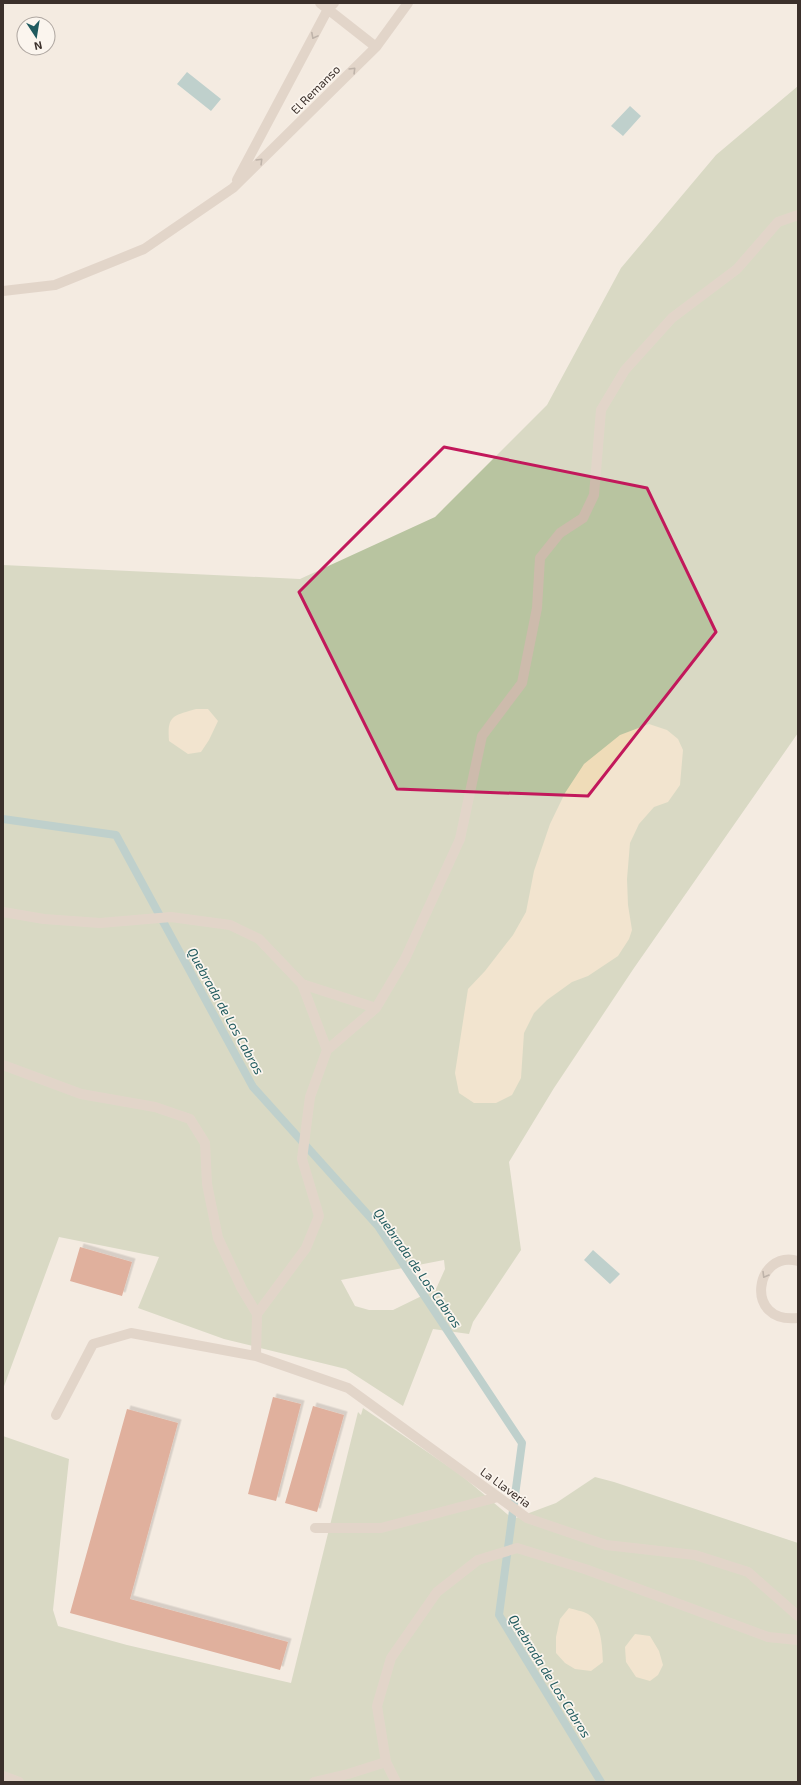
<svg xmlns="http://www.w3.org/2000/svg" width="801" height="1785" font-family="'Exo 2',sans-serif">
<style>
.green{fill:#b8c4a0;fill-rule:evenodd}
.sand{fill:#efdcb8}
.water{fill:#7fb0b2}
.lines{fill:none;stroke-linecap:round;stroke-linejoin:round}
.stream{stroke:#7fb0b2;stroke-width:8}
.building{fill:#c8694b;filter:url(#shadow)}
.minor{stroke:#cdbbac;stroke-width:10}
.oneway{stroke:#7d6f65}
.marked{fill:none;stroke:#c2185b;stroke-width:3;stroke-linejoin:round}
.labels{text-anchor:middle;dominant-baseline:central;stroke-width:3.5;stroke-linejoin:round;paint-order:stroke}
.street-label{font-size:12px;fill:#3b302b;stroke:#fbf5ee}
.water-label{font-size:13px;font-style:italic;fill:#1f5a5e;stroke:#fbf5ee}
</style>
<defs>
<filter id="shadow"><feDropShadow dx="3.5" dy="-3.5" stdDeviation="0" flood-color="#0004"/></filter>
</defs>
<rect width="100%" height="100%" fill="#f4ebe1"/>
<path class="green" d="M 798,86 L 798,733 L 634,968 L 554,1088 L 509,1162 L 521,1250 L 473,1322 L 469,1334 L 433,1329 L 403,1406 L 346,1369 L 224,1339 L 138,1308 L 159,1257 L 59,1237 L 3,1389 L 3,565 L 300,579 L 435,517 L 547,405 L 621,268 L 716,155 ZM 444,1260 L 445,1269 L 436,1289 L 393,1310 L 369,1310 L 355,1306 L 341,1280 Z
M 363,1408 L 461,1475 L 513,1519 L 556,1503 L 595,1477 L 614,1482 L 798,1543 L 798,1782 L 3,1782 L 3,1436 L 69,1459 L 53,1610 L 58,1626 L 127,1645 L 291,1683 L 358,1412 L 361,1415 Z"/>
<path class="sand" d="M 196,709 L 208,709 L 218,721 L 209,740 L 201,752 L 188,754 L 169,741 C 167,715 173,716 196,709 Z
M 649,724 L 667,730 L 678,739 L 683,750 L 680,785 L 668,802 L 654,807 L 639,824 L 630,843 L 627,879 L 628,905 L 632,930 L 629,939 L 618,956 L 588,976 L 572,982 L 547,1000 L 534,1013 L 524,1033 L 521,1078 L 512,1095 L 496,1103 L 474,1103 L 459,1093 L 455,1073 L 468,989 L 485,971 L 513,935 L 526,912 L 534,871 L 550,824 L 565,793 L 584,764 L 620,735 Z
M 569,1608 C 575,1610 583,1611 588,1614 C 602,1624 602,1646 603,1662 L 591,1671 L 575,1669 L 565,1663 L 556,1653 L 556,1637 L 560,1619 Z
M 635,1634 L 650,1636 L 659,1651 L 663,1665 L 658,1675 L 650,1681 L 636,1677 L 626,1662 L 625,1647 Z"/>
<path class="water" d="M 187,72 L 221,99 L 211,111 L 177,84 Z
M 630,106 L 641,116 L 623,136 L 611,126 Z
M 593,1250 L 620,1274 L 610,1284 L 584,1260 Z"/>
<g class="lines">
<path class="stream" d="M 3,819 L 116,835 L 253,1087 L 378,1226 L 522,1443 L 499,1615 L 601,1782"/>
</g>
<path class="building" d="M 80,1247 L 132,1262 L 122,1296 L 70,1281 Z
M 273,1397 L 301,1404 L 276,1501 L 248,1494 Z
M 313,1406 L 344,1415 L 317,1512 L 285,1503 Z
M 127,1409 L 178,1423 L 130,1599 L 288,1642 L 280,1670 L 70,1613 Z"/>
<g class="lines">
<path class="minor" d="M 320,3 L 376,47
M 237,180 L 328,9 L 334,3
M 3,291 L 55,285 L 144,249 L 233,188 L 376,47 L 408,3
M 3,912 L 44,919 L 100,923 L 171,917 L 230,925 L 259,939 L 302,984 L 327,1050
M 302,984 L 376,1008
M 3,1065 L 81,1094 L 155,1107 L 190,1119 L 205,1143 L 207,1184 L 218,1238 L 242,1289 L 257,1314 L 256,1356
M 798,1261 C 755,1249 743,1324 798,1318
M 257,1314 L 306,1248 L 319,1216 L 302,1159 L 310,1097 L 327,1050 L 376,1008 L 405,959 L 460,839 L 482,736 L 522,683 L 537,608 L 540,558 L 560,533 L 583,518 L 594,495 L 601,410 L 625,370 L 672,318 L 737,269 L 778,222 L 798,215
M 56,1415 L 93,1344 L 131,1333 L 256,1356 L 348,1388 L 527,1518 L 606,1545 L 695,1555 L 748,1572 L 798,1616
M 315,1528 L 381,1528 L 498,1497
M 3,1776 L 19,1782
M 314,1782 L 348,1774 L 386,1762
M 396,1782 L 386,1762 L 377,1706 L 391,1658 L 437,1592 L 478,1560 L 517,1548 L 585,1569 L 768,1637 L 798,1640"/>
</g>
<defs><path id="oneway-chevron" d="M-2-3.5L2.5 0L-2 3.5" fill="none" stroke-width="1.6" stroke-linecap="round" stroke-linejoin="round"/></defs>
<g class="oneway">
<use href="#oneway-chevron" transform="translate(314 36) rotate(118)"/>
<use href="#oneway-chevron" transform="translate(353 70) rotate(-45)"/>
<use href="#oneway-chevron" transform="translate(260 161) rotate(-45)"/>
<use href="#oneway-chevron" transform="translate(765 1275) rotate(121)"/>
</g>
<path d="M0 0H801V1785H0ZM 444,447 L 647,488 L 716,632 L 588,796 L 397,789 L 299,592 Z" fill="#f4ebe1" fill-opacity=".55" fill-rule="evenodd"/>
<path class="marked" d="M 444,447 L 647,488 L 716,632 L 588,796 L 397,789 L 299,592 Z"/>
<g class="labels">
<g class="street-label">
<text transform="translate(315 89) rotate(-45)">El Remanso</text>
<text transform="translate(506 1487) rotate(36)">La Llaveria</text>
</g>
<g class="water-label">
<text transform="translate(226 1011) rotate(61)">Quebrada de Los Cabros</text>
<text transform="translate(418 1268) rotate(55)">Quebrada de Los Cabros</text>
<text transform="translate(550 1676) rotate(58)">Quebrada de Los Cabros</text>
</g>
</g>
<rect width="801" height="1785" fill="none" stroke="#3b302b" stroke-width="8"/>
<g transform="translate(36 36) rotate(168)"><circle r="19" fill="#fbf5ee" stroke="#aea6a0"/>
<path d="M0-3L7 15L0 10L-7 15Z" fill="#1f5a5e"/>
<text y="-6" font-size="11" font-weight="bold" text-anchor="middle" fill="#3b302b">N</text>
</g>
</svg>
